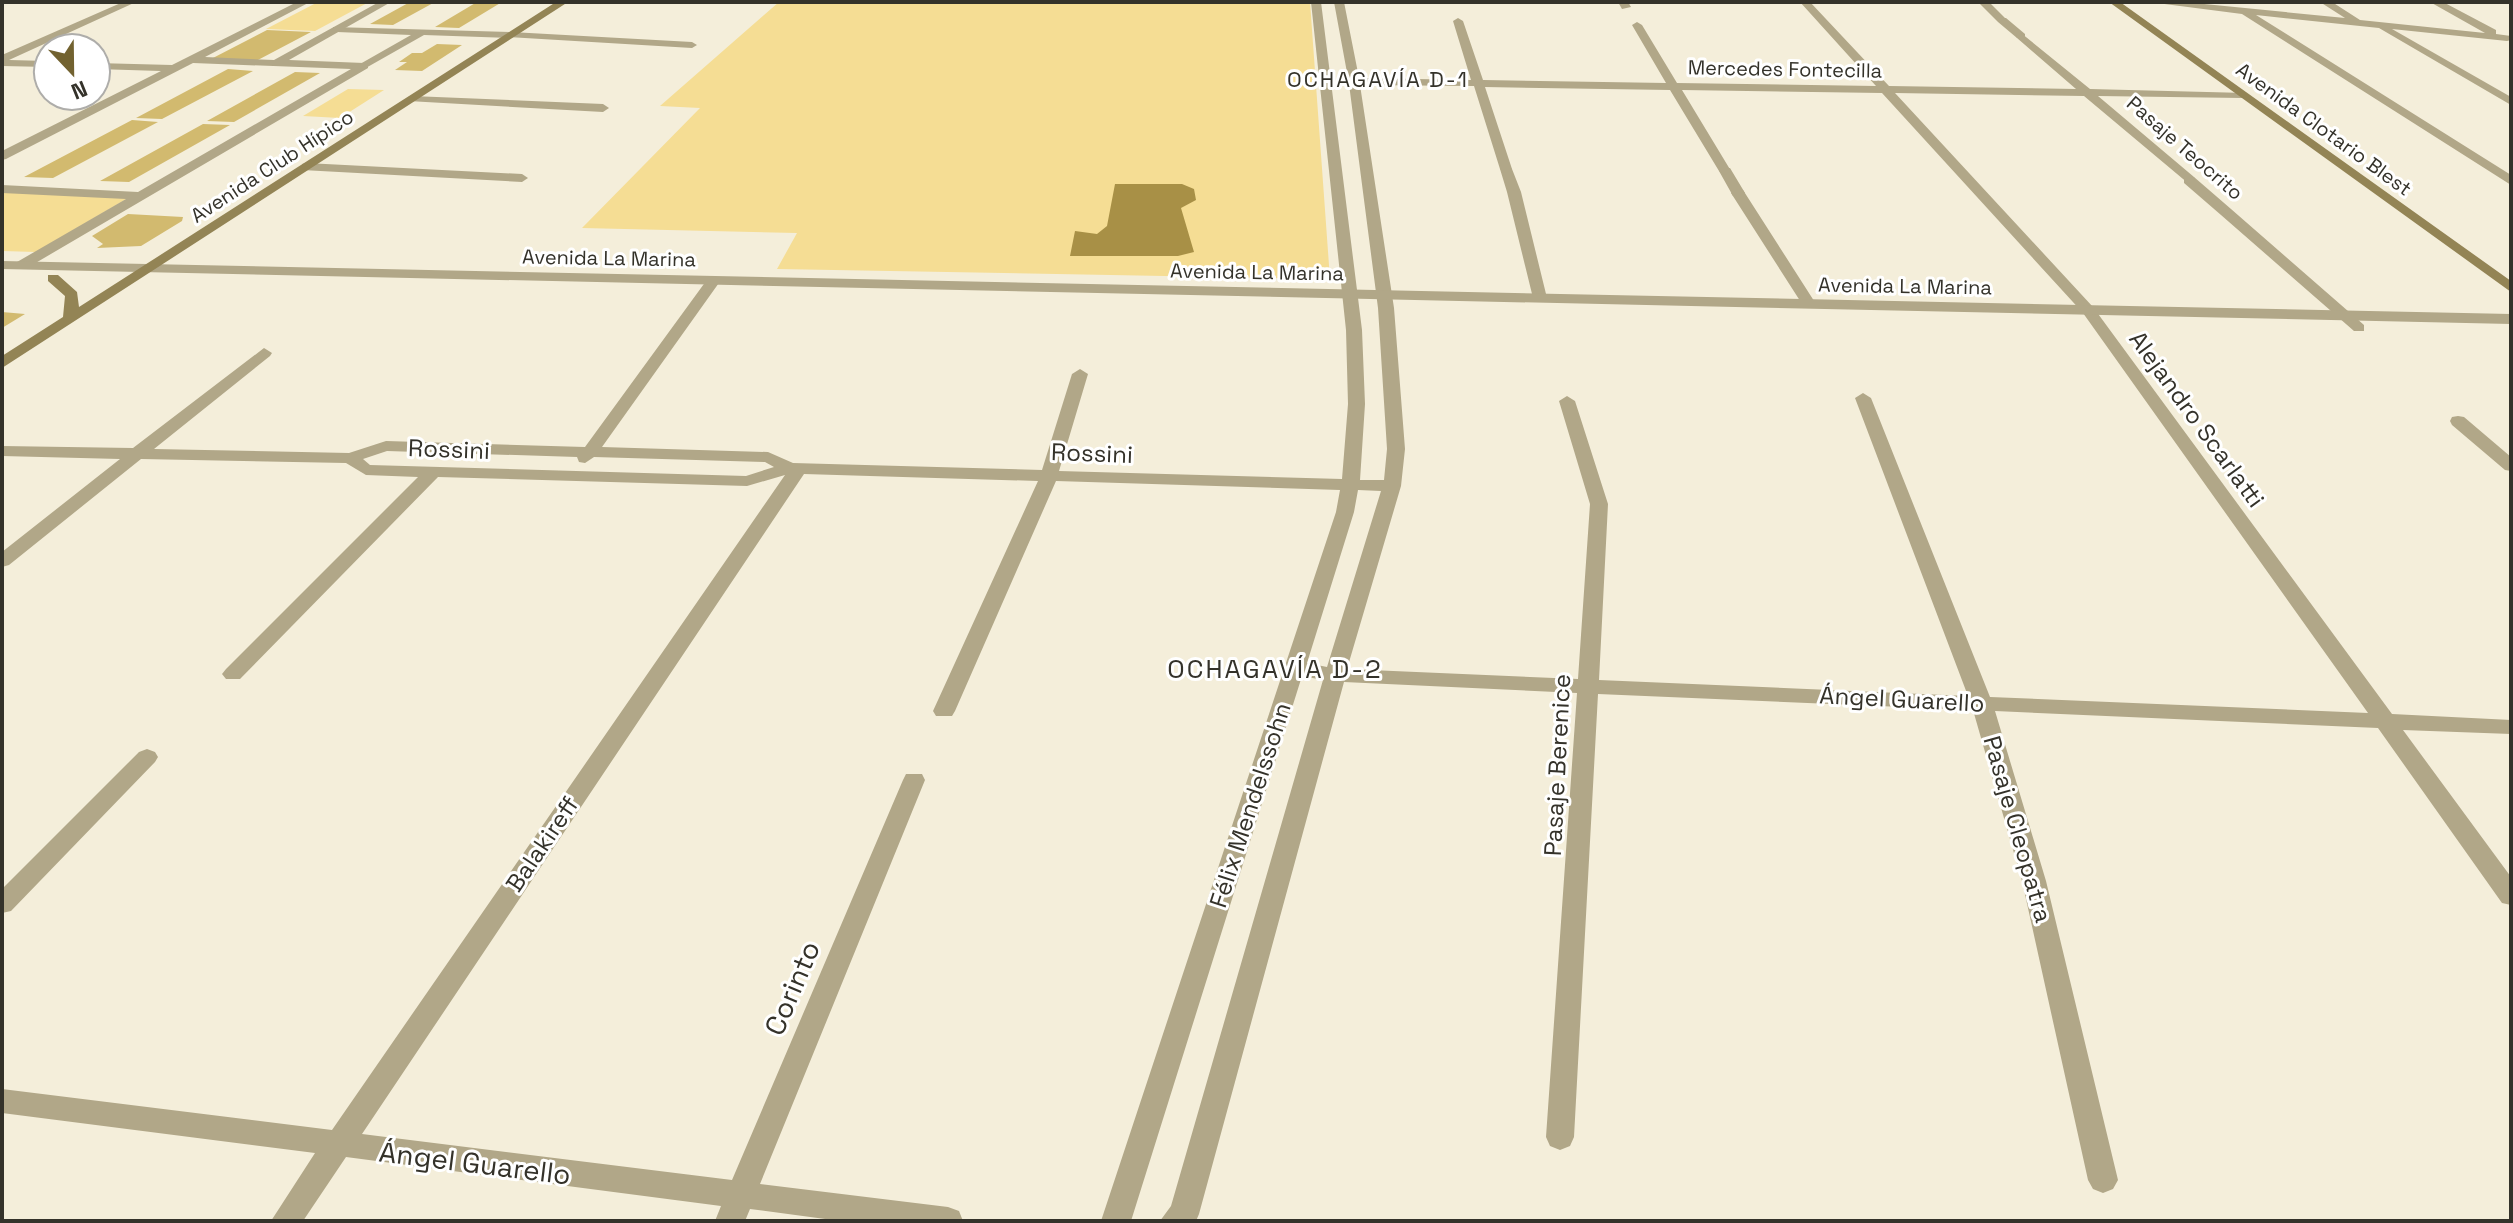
<svg xmlns="http://www.w3.org/2000/svg" width="2513" height="1223" font-family="'Space Grotesk',sans-serif">
<style>
.green{fill:#f5dd94}
.water{fill:#a89046}
.building{fill:#d2ba6f}
.lines{fill:none;stroke-linecap:round;stroke-linejoin:round}
.pedestrian{fill:#b1a788;fill-rule:evenodd}
.minor{fill:#b1a788;fill-rule:evenodd}
.tertiary{fill:#b1a788;fill-rule:evenodd}
.secondary{fill:#938455;fill-rule:evenodd}
.labels{text-anchor:middle;dominant-baseline:central;stroke-width:6;stroke-linejoin:round;paint-order:stroke}
.far-street-label{font-size:20px;fill:#34322a;stroke:#fff}
.far-neighbourhood-label{font-size:22px;letter-spacing:2px;fill:#34322a;stroke:#fff}
.street-label{font-size:24px;fill:#34322a;stroke:#fff}
.neighbourhood-label{font-size:26px;letter-spacing:2px;fill:#34322a;stroke:#fff}
.near-street-label{font-size:28px;fill:#34322a;stroke:#fff}
</style>
<rect width="100%" height="100%" fill="#f4eeda"/>
<path class="green" d="M 318,2 L 369,2 L 315,31 L 266,29 Z
M 779,2 L 1310,2 L 1330,279 L 777,269 L 797,233 L 582,228 L 700,108 L 660,106 Z
M 348,89 L 384,90 L 340,118 L 303,116 Z
M 2,192 L 128,198 L 36,252 L 2,251 Z"/>
<path class="water" d="M 1115,184 L 1182,184 L 1194,189 L 1196,200 L 1181,208 L 1194,252 L 1178,256 L 1070,256 L 1075,231 L 1097,234 L 1107,226 Z"/>
<path class="building" d="M 410,2 L 435,2 L 393,25 L 370,24 Z
M 477,2 L 502,2 L 459,28 L 435,27 Z
M 267,30 L 311,32 L 256,61 L 211,59 Z
M 437,44 L 462,45 L 422,71 L 395,70 L 407,62 L 399,62 L 412,53 L 422,53 Z
M 228,69 L 253,71 L 162,119 L 136,118 Z
M 295,72 L 320,73 L 234,122 L 207,121 Z
M 132,120 L 158,122 L 53,178 L 24,177 Z
M 203,124 L 230,125 L 129,182 L 100,181 Z
M 128,214 L 183,217 L 182,221 L 141,246 L 97,248 L 103,244 L 92,236 Z
M 2,312 L 25,314 L 2,328 Z"/>
<g class="lines">
<path class="pedestrian" d="M 1998,18 L 2006,18 L 2025,34 L 2025,38 L 2017,38 L 1998,22 Z
M 333,27 L 511,32 L 516,35 L 511,38 L 424,35 L 364,69 L 360,68 L 360,64 L 411,35 L 337,32 L 333,31 Z
M 1506,165 L 1512,169 L 1521,192 L 1519,195 L 1507,192 L 1500,169 Z
M 1720,168 L 1730,168 L 1745,193 L 1743,196 L 1733,196 L 1719,171 Z
M 2184,177 L 2194,177 L 2231,209 L 2231,215 L 2221,215 L 2184,183 Z"/>
<path class="minor" d="M 123,2 L 136,2 L 9,60 L 48,61 L 48,67 L 2,66 L 2,55 Z
M 297,2 L 310,2 L 205,57 L 274,60 L 379,2 L 391,2 L 289,60 L 364,63 L 368,64 L 368,68 L 27,268 L 17,268 L 17,262 L 126,199 L 2,193 L 2,185 L 138,192 L 351,69 L 193,63 L 6,159 L 2,160 L 2,151 L 161,71 L 96,69 L 96,63 L 172,65 Z
M 1311,2 L 1321,2 L 1362,330 L 1365,404 L 1360,480 L 1384,480 L 1387,449 L 1378,308 L 1349,84 L 1336,81 L 1348,78 L 1334,2 L 1344,2 L 1359,78 L 1471,80 L 1453,21 L 1458,18 L 1463,21 L 1483,80 L 1666,83 L 1632,25 L 1637,22 L 1642,25 L 1677,83 L 1876,86 L 1800,2 L 1810,2 L 1889,86 L 2076,89 L 2017,38 L 2016,36 L 2021,33 L 2090,89 L 2246,93 L 2248,95 L 2242,98 L 2098,96 L 2194,177 L 2195,180 L 2189,184 L 2084,96 L 1895,93 L 2093,307 L 2392,714 L 2511,720 L 2511,734 L 2403,730 L 2511,877 L 2511,905 L 2502,903 L 2378,728 L 1995,711 L 2046,881 L 2118,1180 L 2113,1189 L 2103,1193 L 2093,1189 L 2088,1180 L 2022,881 L 1973,710 L 1598,694 L 1574,1137 L 1570,1146 L 1560,1150 L 1550,1146 L 1546,1137 L 1577,693 L 1344,682 L 1199,1214 L 1196,1221 L 1160,1221 L 1171,1206 L 1323,680 L 1302,676 L 1131,1221 L 1101,1221 L 1336,512 L 1340,490 L 1056,481 L 955,711 L 952,716 L 936,716 L 933,711 L 1038,481 L 804,474 L 362,1134 L 732,1180 L 903,780 L 906,774 L 922,774 L 925,780 L 760,1184 L 948,1207 L 959,1211 L 963,1221 L 840,1221 L 750,1209 L 745,1221 L 715,1221 L 721,1206 L 346,1157 L 303,1221 L 271,1221 L 315,1153 L 2,1113 L 2,1089 L 332,1130 L 785,475 L 747,486 L 438,477 L 240,679 L 226,679 L 222,674 L 226,669 L 418,477 L 366,475 L 346,463 L 141,459 L 9,565 L 2,567 L 2,552 L 120,459 L 2,456 L 2,446 L 133,448 L 264,348 L 272,353 L 270,356 L 154,449 L 349,453 L 386,441 L 585,447 L 709,277 L 714,276 L 721,280 L 602,447 L 768,452 L 793,463 L 1042,470 L 1072,374 L 1080,369 L 1088,374 L 1059,471 L 1342,479 L 1348,404 L 1346,330 ZM 1360,85 L 1474,86 L 1500,169 L 1506,173 L 1512,169 L 1485,87 L 1670,90 L 1719,171 L 1725,175 L 1731,171 L 1682,90 L 1882,93 L 2083,313 L 2368,713 L 1990,697 L 1871,398 L 1863,393 L 1855,398 L 1968,696 L 1599,680 L 1608,504 L 1575,401 L 1567,396 L 1559,401 L 1590,504 L 1578,679 L 1347,669 L 1401,486 L 1405,449 L 1394,308 ZM 387,451 L 577,457 L 579,462 L 585,463 L 594,457 L 765,462 L 774,467 L 746,476 L 370,465 L 363,459 ZM 1358,490 L 1381,491 L 1327,667 L 1307,663 L 1354,512 Z
M 1618,2 L 1628,2 L 1631,7 L 1622,9 Z
M 1978,2 L 1989,2 L 2007,20 L 1998,22 Z
M 2149,2 L 2184,2 L 2345,18 L 2320,2 L 2332,2 L 2360,20 L 2485,33 L 2430,2 L 2443,2 L 2496,30 L 2496,34 L 2511,36 L 2511,40 L 2507,41 L 2392,29 L 2511,97 L 2511,105 L 2379,28 L 2256,15 L 2511,175 L 2511,185 L 2242,14 Z
M 511,32 L 692,42 L 697,45 L 692,48 L 507,37 L 506,35 Z
M 412,96 L 603,104 L 609,108 L 603,112 L 408,101 L 408,97 Z
M 306,163 L 522,174 L 528,178 L 522,182 L 302,170 L 302,164 Z
M 1509,189 L 1521,192 L 1547,298 L 1545,301 L 1540,302 L 1533,298 L 1507,192 Z
M 1733,190 L 1743,190 L 1816,304 L 1814,307 L 1804,307 L 1731,193 Z
M 2221,209 L 2231,209 L 2364,325 L 2364,331 L 2354,331 L 2221,215 Z
M 2458,416 L 2464,417 L 2511,457 L 2511,471 L 2505,470 L 2452,425 L 2450,421 L 2452,417 Z
M 147,749 L 155,752 L 158,757 L 155,762 L 11,911 L 2,913 L 2,889 L 139,752 Z"/>
<path class="tertiary" d="M 2,261 L 2511,314 L 2511,324 L 2,269 Z"/>
<path class="secondary" d="M 556,2 L 568,2 L 2,368 L 2,356 L 63,317 L 65,296 L 48,281 L 48,275 L 58,275 L 77,292 L 79,307 Z
M 2109,2 L 2120,2 L 2511,281 L 2511,292 Z"/>
</g>
<g class="labels">
<g class="far-street-label">
<text transform="translate(1785 69) rotate(1)">Mercedes Fontecilla</text>
<text transform="translate(2324 129) rotate(36)">Avenida Clotario Blest</text>
<text transform="translate(2185 148) rotate(41)">Pasaje Teocrito</text>
<text transform="translate(272 166) rotate(-33)">Avenida Club Hípico</text>
<text transform="translate(609 258) rotate(1)">Avenida La Marina</text>
<text transform="translate(1257 272) rotate(1)">Avenida La Marina</text>
<text transform="translate(1905 286) rotate(1)">Avenida La Marina</text>
</g>
<g class="far-neighbourhood-label">
<text x="1378" y="79">OCHAGAVÍA D-1</text>
</g>
<g class="street-label">
<text transform="translate(2197 419) rotate(54)">Alejandro Scarlatti</text>
<text transform="translate(449 449) rotate(2)">Rossini</text>
<text transform="translate(1092 453) rotate(2)">Rossini</text>
<text transform="translate(1902 699) rotate(3)">Ángel Guarello</text>
<text transform="translate(1557 765) rotate(-87)">Pasaje Berenice</text>
<text transform="translate(1250 805) rotate(-72)">Félix Mendelssohn</text>
<text transform="translate(2018 829) rotate(74)">Pasaje Cleopatra</text>
<text transform="translate(542 844) rotate(-56)">Balakireff</text>
</g>
<g class="neighbourhood-label">
<text x="1275" y="669">OCHAGAVÍA D-2</text>
</g>
<g class="near-street-label">
<text transform="translate(792 988) rotate(-67)">Corinto</text>
<text transform="translate(475 1163) rotate(7)">Ángel Guarello</text>
</g>
</g>
<rect width="2513" height="1223" fill="none" stroke="#34322a" stroke-width="8"/>
<g transform="translate(72 72) rotate(158)"><circle r="38" fill="#ffffff" stroke="#aeadaa" stroke-width="2"/>
<path d="M0-6L14 30L0 20L-14 30Z" fill="#726230"/>
<text y="-12" font-size="22" font-weight="bold" text-anchor="middle" fill="#34322a">N</text>
</g>
</svg>
